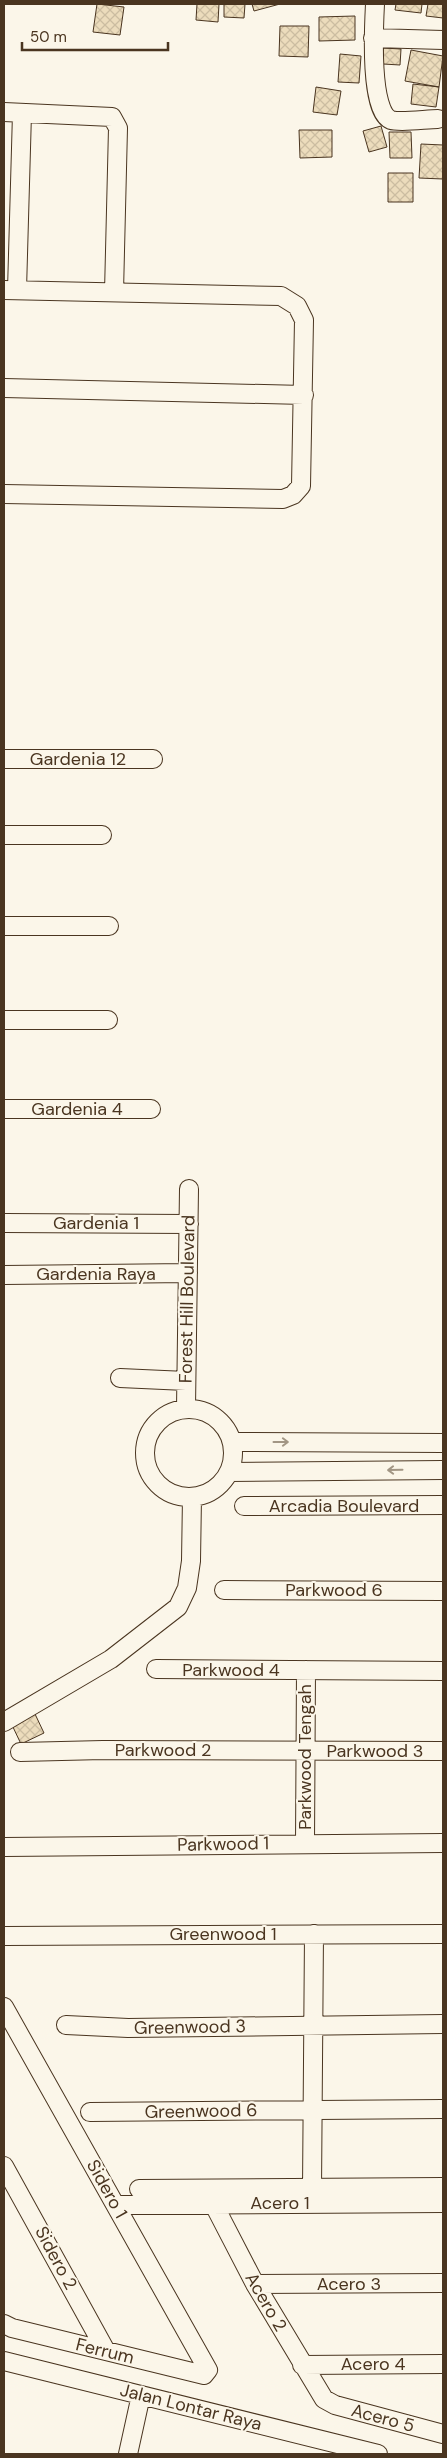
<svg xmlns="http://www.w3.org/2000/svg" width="447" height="2458" font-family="'DM Sans',sans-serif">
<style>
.building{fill:url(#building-cross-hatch);stroke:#4a3520}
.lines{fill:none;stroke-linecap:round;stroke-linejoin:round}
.minor-casing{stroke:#4a3520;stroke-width:20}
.minor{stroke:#fbf6e9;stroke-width:18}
.oneway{stroke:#a29684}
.labels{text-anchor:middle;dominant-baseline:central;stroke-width:4;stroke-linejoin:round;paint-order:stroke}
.street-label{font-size:18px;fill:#4a3520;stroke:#fbf6e9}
</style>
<defs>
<pattern id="building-cross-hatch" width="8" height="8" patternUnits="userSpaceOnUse" patternTransform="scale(1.25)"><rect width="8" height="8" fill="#ecdcbc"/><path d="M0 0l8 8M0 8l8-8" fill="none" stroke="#ccbda1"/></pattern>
</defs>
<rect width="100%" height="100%" fill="#fbf6e9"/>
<path class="building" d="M 97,4 L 124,7 L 120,35 L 93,32 Z
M 197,4 L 219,4 L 218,22 L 196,20 Z
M 224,4 L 245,4 L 244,18 L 224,17 Z
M 252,4 L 280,4 L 254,11 Z
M 396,4 L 422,4 L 421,13 L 395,10 Z
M 428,4 L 443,4 L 443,18 L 426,16 Z
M 355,16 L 355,40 L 319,41 L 319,17 Z
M 280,26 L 309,26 L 308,57 L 279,56 Z
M 383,48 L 401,49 L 400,65 L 383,64 Z
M 411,50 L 443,56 L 439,87 L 405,81 Z
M 340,54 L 361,56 L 359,83 L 338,82 Z
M 413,84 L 439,87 L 436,107 L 411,104 Z
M 316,87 L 341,91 L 337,115 L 313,112 Z
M 381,126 L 387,147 L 369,152 L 363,131 Z
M 299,130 L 332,130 L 332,157 L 300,158 Z
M 389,132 L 411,132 L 412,158 L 390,158 Z
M 421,144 L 443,145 L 443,179 L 419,178 Z
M 388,173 L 413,173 L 413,202 L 388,202 Z
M 35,1714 L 44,1733 L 21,1744 L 12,1725 Z"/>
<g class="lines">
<defs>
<path id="minor" d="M 375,4 C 374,24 369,112 391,120 C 400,123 427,119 438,119
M 373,38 L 443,40
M 4,112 L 112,117 L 118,128 L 114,292
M 4,290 L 281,296 L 297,306 L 304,320 L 301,486 L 293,495 L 283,499 L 4,494
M 17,290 L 22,113
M 4,388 L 304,395
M 4,759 L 153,759
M 4,835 L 102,835
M 4,926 L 109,926
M 4,1020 L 108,1020
M 4,1109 L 151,1109
M 4,1223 L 189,1224
M 4,1275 L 188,1273
M 120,1378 L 186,1381
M 186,1408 L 189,1189
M145 1453a44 44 0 1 1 88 0a44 44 0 1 1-88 0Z
M 233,1442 L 443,1443
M 229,1472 L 443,1470
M 244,1506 L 443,1505
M 224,1590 L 443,1591
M 156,1669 L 443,1671
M 4,1722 L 111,1659 L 178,1607 L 187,1588 L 191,1561 L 192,1497
M 20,1752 L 103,1750 L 443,1751
M 305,1843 L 306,1670
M 4,1847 L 443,1843
M 4,1936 L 443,1934
M 4,2007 L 208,2370 L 204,2375 L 200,2374 L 12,2328 L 4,2324
M 66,2025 L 128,2028 L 443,2024
M 90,2112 L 443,2109
M 4,2166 L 106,2351
M 139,2189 L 443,2187
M 312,2189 L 314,1934
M 213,2203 L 255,2284 L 324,2399 L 335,2405 L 443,2434
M 116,2205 L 443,2203
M 255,2284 L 443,2283
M 4,2361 L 378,2454
M 302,2365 L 443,2364
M 128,2454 L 141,2395"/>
</defs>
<use href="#minor" class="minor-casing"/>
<use href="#minor" class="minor"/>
</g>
<defs><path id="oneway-shaft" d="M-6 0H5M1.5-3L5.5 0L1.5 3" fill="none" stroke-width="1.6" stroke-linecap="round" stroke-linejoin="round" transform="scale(1.25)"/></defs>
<g class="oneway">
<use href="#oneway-shaft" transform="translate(281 1442)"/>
<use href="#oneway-shaft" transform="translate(395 1470) rotate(179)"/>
</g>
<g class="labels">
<g class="street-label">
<text x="78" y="759">Gardenia 12</text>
<text x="77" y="1109">Gardenia 4</text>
<text x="96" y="1223">Gardenia 1</text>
<text x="96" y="1274">Gardenia Raya</text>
<text transform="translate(187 1299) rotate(-89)">Forest Hill Boulevard</text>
<text x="344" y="1506">Arcadia Boulevard</text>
<text x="334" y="1590">Parkwood 6</text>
<text x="231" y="1670">Parkwood 4</text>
<text x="163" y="1750">Parkwood 2</text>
<text x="375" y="1751">Parkwood 3</text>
<text transform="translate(305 1757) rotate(-90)">Parkwood Tengah</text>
<text transform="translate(223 1844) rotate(-1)">Parkwood 1</text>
<text x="223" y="1934">Greenwood 1</text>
<text transform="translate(190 2027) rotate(-1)">Greenwood 3</text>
<text transform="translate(201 2111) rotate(-1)">Greenwood 6</text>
<text transform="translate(107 2189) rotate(61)">Sidero 1</text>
<text x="280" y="2203">Acero 1</text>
<text transform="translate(56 2258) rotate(62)">Sidero 2</text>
<text x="349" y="2284">Acero 3</text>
<text transform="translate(266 2302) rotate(60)">Acero 2</text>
<text transform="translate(105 2351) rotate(14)">Ferrum</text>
<text x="373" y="2364">Acero 4</text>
<text transform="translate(191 2407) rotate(14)">Jalan Lontar Raya</text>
<text transform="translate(383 2418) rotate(15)">Acero 5</text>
</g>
</g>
<rect width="447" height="2458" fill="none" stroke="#4a3520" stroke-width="10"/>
<path d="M22 42v8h146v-8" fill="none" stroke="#4a3520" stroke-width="2.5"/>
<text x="30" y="42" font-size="15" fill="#4a3520" stroke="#fbf6e9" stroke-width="4" paint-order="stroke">50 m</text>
</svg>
